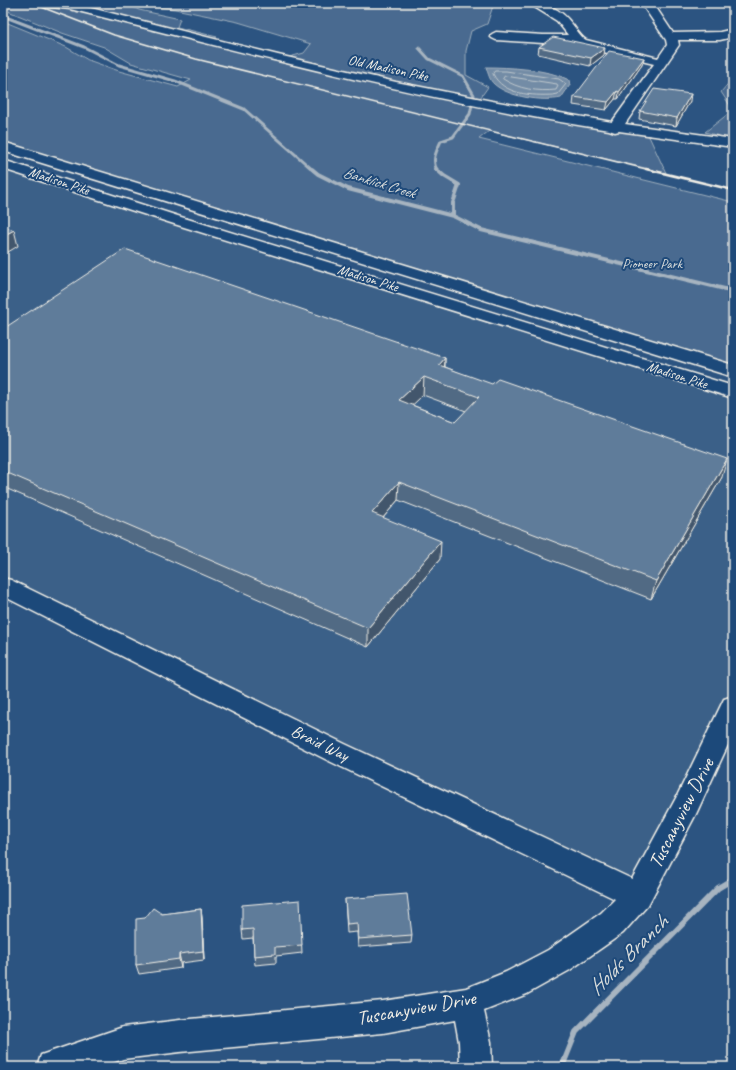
<svg xmlns="http://www.w3.org/2000/svg" width="736" height="1070" font-family="Caveat,sans-serif">
<style>
.built{fill:#3b6088}
.green{fill:#496b90;stroke:#9eaebc;fill-rule:evenodd}
.water{fill:#738ca6;stroke:#a7b4c0}
.lines{fill:none;stroke-linecap:round;stroke-linejoin:round}
.shore{stroke:#c0c9ce;stroke-width:1}
.stream-far2{stroke:#a7b4c0;stroke-width:3}
.stream-far1{stroke:#a7b4c0;stroke-width:4}
.stream{stroke:#a7b4c0;stroke-width:6}
.minor-casing{stroke:#f4f1e8;stroke-width:3}
.major-casing{stroke:#f4f1e8;stroke-width:3}
.minor{fill:#1f4a7a;fill-rule:evenodd}
.major{fill:#1f4a7a;fill-rule:evenodd}
.rail-far1{stroke:#f4f1e8;stroke-width:1.5}
.rail{stroke:#f4f1e8;stroke-width:2.5}
.wall{fill:#516a84;stroke:#f4f1e8;fill-rule:evenodd}
.shaded-wall{fill:#42566c;stroke:#f4f1e8}
.building{fill:#5e7b9a;stroke:#f4f1e8;fill-rule:evenodd}
.labels{text-anchor:middle;dominant-baseline:central;stroke-width:4;stroke-linejoin:round;paint-order:stroke}
.far-street-label{font-size:14px;fill:#f4f1e8;stroke:#1f4a7a}
.far-park-label{font-size:14px;fill:#dadddb;stroke:#1f4a7a}
.far-water-label{font-size:15px;font-style:italic;fill:#dadddb;stroke:#1f4a7a}
.street-label{font-size:17px;fill:#f4f1e8;stroke:#1f4a7a}
.near-street-label{font-size:20px;fill:#f4f1e8;stroke:#1f4a7a}
.near-water-label{font-size:22px;font-style:italic;fill:#dadddb;stroke:#1f4a7a}
</style>
<rect width="100%" height="100%" fill="#2c5481"/>
<filter id="ink" filterUnits="userSpaceOnUse"><feTurbulence type="fractalNoise" baseFrequency=".025" numOctaves="2"/><feDisplacementMap in="SourceGraphic" scale="8" xChannelSelector="R" yChannelSelector="G"/><feConvolveMatrix kernelMatrix="1 2 1 2 8 2 1 2 1" color-interpolation-filters="sRGB"/></filter>
<g filter="url(#ink)">
<path class="built" d="M 3,164 L 733,392 L 733,706 L 638,896 L 3,586 Z"/>
<path class="green" d="M 3,3 L 494,3 L 487,24 L 471,31 L 466,51 L 466,75 L 488,87 L 478,101 L 647,132 L 666,173 L 489,131 L 479,139 L 733,202 L 733,371 L 3,146 L 3,21 L 66,47 L 88,60 L 119,71 L 178,87 L 191,80 L 131,63 L 104,47 L 62,33 L 3,9 ZM 127,4 L 175,9 L 238,22 L 311,44 L 304,53 L 282,59 L 210,41 L 217,37 L 177,27 L 180,19 L 139,10 Z
M 733,78 L 733,140 L 705,132 L 733,110 L 721,92 Z"/>
<path class="water" d="M 486,67 C 508,67 549,69 569,80 L 570,85 L 561,98 C 543,102 508,97 494,84 C 490,81 488,73 486,67 Z"/>
<g class="lines">
<path class="shore" d="M 495,71 L 506,71 L 559,79 L 566,84 L 558,94 L 553,95 C 533,96 503,95 493,74 Z
M 505,76 L 557,84 L 558,86 L 556,90 C 538,92 518,89 503,79 Z"/>
<path class="stream-far2" d="M 3,16 L 84,47 L 119,65 L 175,81 L 244,109 L 313,170
M 419,48 L 429,59 L 463,76 L 474,95 L 470,114 L 453,137 L 441,141 C 437,150 431,160 437,170"/>
<path class="stream-far1" d="M 312,169 L 318,174 L 348,189 L 453,216 L 481,230 L 733,291
M 436,169 L 444,176 L 459,185 L 453,203 L 453,216"/>
<path class="stream" d="M 562,1067 L 576,1032 L 718,888 L 733,879"/>
<defs>
<path id="minor" d="M 35,3 L 71,3 L 278,55 L 396,82 L 492,101 L 612,122 L 654,64 L 578,46 L 573,42 L 543,43 L 496,40 L 492,38 L 490,36 L 492,34 L 496,32 L 543,35 L 568,35 L 557,21 L 528,3 C 547,3 560,8 572,24 C 577,30 580,36 586,40 L 658,58 L 667,45 L 666,40 L 641,3 L 653,3 L 673,33 L 720,32 L 733,29 L 733,37 L 720,40 L 678,40 L 679,45 L 625,124 L 733,139 L 733,147 L 619,131 L 615,132 L 609,130 C 427,101 249,54 70,9 L 41,6 Z
M 3,578 L 11,580 L 345,744 L 632,879 L 676,798 L 724,699 L 733,696 L 733,734 L 696,814 L 648,905 L 623,933 L 570,970 L 527,994 L 484,1011 L 491,1042 L 492,1067 L 460,1067 L 459,1042 L 455,1020 L 383,1033 L 180,1052 L 123,1059 L 101,1067 L 37,1067 L 41,1055 L 123,1027 L 180,1020 L 383,1001 L 466,988 L 506,972 L 548,950 L 601,913 L 615,899 L 327,760 L 3,596 Z"/>
<path id="major" d="M 3,142 L 733,365 L 733,377 L 3,151 Z
M 3,160 L 181,217 L 733,386 L 733,398 L 171,223 L 3,169 Z"/>
</defs>
<use href="#minor" class="minor-casing"/>
<use href="#major" class="major-casing"/>
<use href="#minor" class="minor"/>
<use href="#major" class="major"/>
<path class="rail-far1" d="M 31,3 L 114,35 L 196,59 L 650,170"/>
<path class="rail" d="M 646,169 L 733,190"/>
</g>
<path class="wall" d="M 539,47 L 604,55 L 590,66 L 538,54 Z
M 644,58 L 642,65 L 618,99 L 615,99 L 606,110 L 573,105 L 574,97 Z
M 690,101 L 676,126 L 639,119 L 640,111 Z
M 3,329 L 445,358 L 445,367 L 722,477 L 651,599 L 398,500 L 383,518 L 440,559 L 368,647 L 3,487 ZM 423,395 L 466,411 L 455,422 L 412,405 Z
M 345,899 L 412,935 L 411,943 L 358,947 L 357,932 L 347,933 Z
M 201,909 L 202,918 L 204,960 L 181,963 L 181,968 L 139,974 L 136,965 L 145,918 L 162,914 Z
M 300,909 L 302,953 L 276,956 L 276,963 L 255,965 L 254,956 L 253,938 L 243,939 L 242,930 Z"/>
<path class="shaded-wall" d="M 605,48 L 604,55 L 590,66 L 591,58 Z
M 644,58 L 642,65 L 618,99 L 619,92 Z
M 617,91 L 615,99 L 606,110 L 608,102 Z
M 691,94 L 690,101 L 676,126 L 677,118 Z
M 14,230 L 18,246 L 3,255 L 3,236 Z
M 445,358 L 444,376 L 438,383 L 439,365 Z
M 424,377 L 423,395 L 399,418 L 399,400 Z
M 727,459 L 722,477 L 651,599 L 656,581 Z
M 399,482 L 398,500 L 371,532 L 372,513 Z
M 441,541 L 440,559 L 368,647 L 368,628 Z
M 201,909 L 202,918 L 204,960 L 203,951 Z
M 179,954 L 181,963 L 181,968 L 179,959 Z"/>
<path class="building" d="M 553,37 L 605,48 L 591,58 L 539,47 Z
M 609,51 L 644,58 L 619,92 L 617,91 L 608,102 L 574,97 Z
M 654,89 L 691,94 L 677,118 L 640,111 Z
M 3,226 L 14,230 L 3,236 Z
M 125,249 L 445,358 L 439,365 L 492,384 L 498,379 L 727,459 L 656,581 L 399,482 L 372,513 L 441,541 L 368,628 L 3,471 L 3,329 ZM 424,377 L 479,397 L 455,422 L 399,400 Z
M 407,894 L 412,935 L 358,939 L 357,923 L 347,924 L 345,899 Z
M 300,900 L 302,945 L 275,947 L 275,954 L 254,956 L 253,929 L 242,930 L 242,905 Z
M 153,908 L 162,914 L 201,909 L 203,951 L 179,954 L 179,959 L 136,965 L 136,919 L 145,918 Z"/>
</g>
<g class="labels">
<g class="far-street-label">
<text transform="translate(388 68) rotate(12)">Old Madison Pike</text>
<text transform="translate(59 181) rotate(18)">Madison Pike</text>
<text transform="translate(368 278) rotate(17)">Madison Pike</text>
<text transform="translate(677 375) rotate(17)">Madison Pike</text>
</g>
<g class="far-park-label">
<text x="652" y="263">Pioneer Park</text>
</g>
<g class="far-water-label">
<text transform="translate(379 183) rotate(17)">Banklick Creek</text>
</g>
<g class="street-label">
<text transform="translate(320 743) rotate(26)">Braid Way</text>
</g>
<g class="near-street-label">
<text transform="translate(681 813) rotate(-63)">Tuscanyview Drive</text>
<text transform="translate(416 1008) rotate(-10)">Tuscanyview Drive</text>
</g>
<g class="near-water-label">
<text transform="translate(628 955) rotate(-45)">Holds Branch</text>
</g>
</g>
<rect width="736" height="1070" fill="none" stroke="#1f4a7a" stroke-width="16"/>
<rect x="8" y="8" width="720" height="1054" fill="none" stroke="#f4f1e8" stroke-width="1.5" filter="url(#ink)"/>
</svg>
